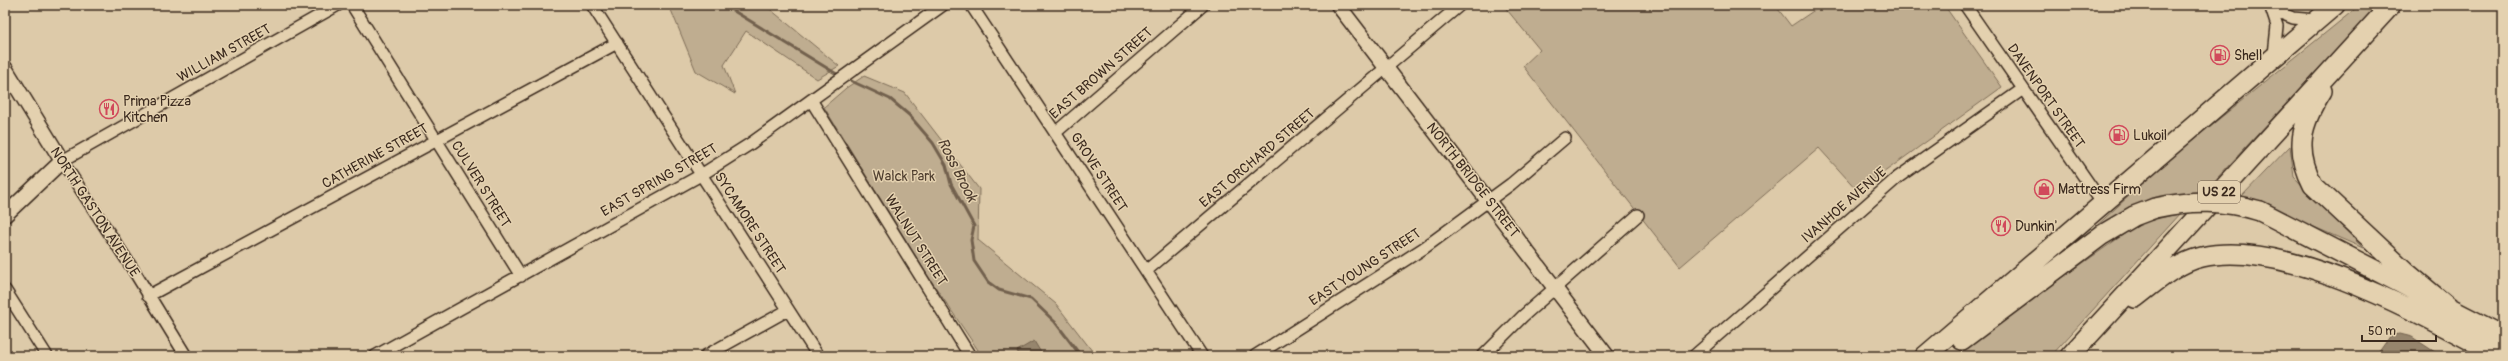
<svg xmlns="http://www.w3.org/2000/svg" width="2508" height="361" font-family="Pangolin,sans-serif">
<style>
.green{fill:#bfad90;stroke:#7d6c57}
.water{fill:#96856d;stroke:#72614d}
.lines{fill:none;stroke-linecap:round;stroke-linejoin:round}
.stream{stroke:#72614d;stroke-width:3}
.minor-casing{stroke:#3b2a1e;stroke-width:14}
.tertiary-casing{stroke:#3b2a1e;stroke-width:17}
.trunk-casing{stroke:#3b2a1e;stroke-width:22}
.minor{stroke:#e4d1af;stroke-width:11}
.tertiary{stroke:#e4d1af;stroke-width:14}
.trunk{stroke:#e4d1af;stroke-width:19}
.trunk-bridge-casing{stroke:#3b2a1e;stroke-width:22;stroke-linecap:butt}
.trunk-bridge{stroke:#e4d1af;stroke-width:19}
.labels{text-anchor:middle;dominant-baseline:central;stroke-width:3;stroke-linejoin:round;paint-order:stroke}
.shield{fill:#e4d1af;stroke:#6e5c4a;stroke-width:1}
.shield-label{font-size:13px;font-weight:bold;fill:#3b2a1e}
.street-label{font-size:14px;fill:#3b2a1e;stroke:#e4d1af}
.poi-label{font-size:14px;fill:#3b2a1e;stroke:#e4d1af;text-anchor:start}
.park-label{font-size:14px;fill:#4f3e2f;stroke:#e4d1af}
.water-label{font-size:15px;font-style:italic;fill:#4d3c2e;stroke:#e4d1af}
</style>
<rect width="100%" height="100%" fill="#ddcaa9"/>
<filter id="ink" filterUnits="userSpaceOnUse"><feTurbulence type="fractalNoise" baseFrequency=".025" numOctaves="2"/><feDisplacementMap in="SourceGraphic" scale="8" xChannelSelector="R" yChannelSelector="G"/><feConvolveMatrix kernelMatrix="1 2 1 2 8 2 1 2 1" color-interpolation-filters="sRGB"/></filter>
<g filter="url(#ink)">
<path class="green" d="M 669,5 L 765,5 L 839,66 L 817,79 L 746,31 L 724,65 L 735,94 L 696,71 Z
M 1503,5 L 1775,5 L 1791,26 L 1822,5 L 1944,5 L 2002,87 L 1858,191 L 1819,148 L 1680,267 L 1523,66 L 1540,50 Z
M 2360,5 L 2378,5 L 2205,191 L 2151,198 L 2093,229 L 2167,161 Z
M 864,76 L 905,93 L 979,189 L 978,240 L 1056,304 L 1096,356 L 982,356 L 928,276 L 824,107 L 846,88 Z
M 2290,146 L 2294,177 L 2363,248 L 2242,196 Z
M 2181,213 L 2051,356 L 1955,356 L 1986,331 L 2140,223 Z"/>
<path class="water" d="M 2400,334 L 2412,337 L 2441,356 L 2376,356 L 2391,335 Z
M 1034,341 L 1043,356 L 1020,356 L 1017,351 Z"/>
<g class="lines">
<path class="stream" d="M 724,5 L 840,76
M 847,79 L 890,99 L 909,115 L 933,143 L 946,165 L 951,184 L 974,226 L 971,240 L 974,261 L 988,282 L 999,290 L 1031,299 L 1055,322 L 1081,356"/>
<defs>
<path id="minor" d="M 352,5 L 521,276
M 592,5 L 818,356
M 971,5 L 1202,356
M 1965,5 L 2103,204
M 2270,5 L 2277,26 L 2274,55
M 2273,10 L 2293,18 L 2316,20
M 811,100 L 970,356
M 1055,133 L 1203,5
M 1146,271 L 1460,5
M 5,290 L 47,356
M 148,296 L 617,43
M 186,356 L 134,271 L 62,161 L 338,5
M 375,356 L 701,175 L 750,144 L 943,5
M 705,356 L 788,310
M 1255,356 L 1424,248 L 1511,184 L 1565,138
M 1483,356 L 1523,316 L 1638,215
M 1694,356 L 1897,178 L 2023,89"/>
<path id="tertiary" d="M 1338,5 L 1607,356
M 5,68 L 62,161 L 5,215"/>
<path id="trunk" d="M 2322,91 C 2301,124 2294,149 2313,185 L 2406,272 L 2449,308
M 2260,211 L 2503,336
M 2135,298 C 2156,282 2176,263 2202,257 C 2288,238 2424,316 2500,356
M 1962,340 L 2102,235 L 2134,216 L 2155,208
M 1925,356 L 2335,5
M 2070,356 L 2391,5"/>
</defs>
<use href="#minor" class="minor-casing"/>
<use href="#tertiary" class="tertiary-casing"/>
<use href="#trunk" class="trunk-casing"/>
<use href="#minor" class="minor"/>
<use href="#tertiary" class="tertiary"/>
<use href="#trunk" class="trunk"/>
<defs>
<path id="trunk-bridge" d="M 2155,208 C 2194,200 2222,200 2260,211"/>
</defs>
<use href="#trunk-bridge" class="trunk-bridge-casing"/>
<use href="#trunk-bridge" class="trunk-bridge"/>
</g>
</g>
<defs>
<symbol id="fuel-ring" viewBox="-11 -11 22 22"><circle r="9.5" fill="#e4d1af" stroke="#d1495b" stroke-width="1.5"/><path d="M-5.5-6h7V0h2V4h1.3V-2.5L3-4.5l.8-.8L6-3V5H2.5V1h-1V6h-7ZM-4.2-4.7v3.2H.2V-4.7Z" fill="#d1495b"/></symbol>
<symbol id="restaurant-ring" viewBox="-11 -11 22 22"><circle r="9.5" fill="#e4d1af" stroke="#d1495b" stroke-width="1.5"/><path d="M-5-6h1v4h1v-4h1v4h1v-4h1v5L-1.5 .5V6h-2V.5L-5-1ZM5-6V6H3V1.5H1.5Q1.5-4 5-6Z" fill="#d1495b"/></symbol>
<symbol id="shop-ring" viewBox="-11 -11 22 22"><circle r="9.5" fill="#e4d1af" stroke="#d1495b" stroke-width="1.5"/><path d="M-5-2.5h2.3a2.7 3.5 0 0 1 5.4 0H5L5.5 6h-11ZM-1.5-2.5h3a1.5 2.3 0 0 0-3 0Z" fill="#d1495b"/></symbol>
</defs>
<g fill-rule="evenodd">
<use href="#fuel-ring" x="2209" y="44" width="22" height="22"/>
<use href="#restaurant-ring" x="98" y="98" width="22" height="22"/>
<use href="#fuel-ring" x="2108" y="124" width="22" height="22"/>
<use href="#shop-ring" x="2033" y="178" width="22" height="22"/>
<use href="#restaurant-ring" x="1990" y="215" width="22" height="22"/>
</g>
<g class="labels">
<rect class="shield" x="2198" y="181" width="42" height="22" rx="3"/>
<g class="shield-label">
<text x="2219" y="192">US 22</text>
</g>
<g class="street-label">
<text transform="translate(224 53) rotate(-29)">WILLIAM STREET</text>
<text transform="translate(1101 73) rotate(-41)">EAST BROWN STREET</text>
<text transform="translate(2046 96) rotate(55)">DAVENPORT STREET</text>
<text transform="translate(375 156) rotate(-29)">CATHERINE STREET</text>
<text transform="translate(1257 158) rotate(-40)">EAST ORCHARD STREET</text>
<text transform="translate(1099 172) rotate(57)">GROVE STREET</text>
<text transform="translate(659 180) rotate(-30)">EAST SPRING STREET</text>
<text transform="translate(1473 180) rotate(52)">NORTH BRIDGE STREET</text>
<text transform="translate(481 184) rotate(58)">CULVER STREET</text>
<text transform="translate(1844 205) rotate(-41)">IVANHOE AVENUE</text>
<text transform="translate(95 212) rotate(57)">NORTH GASTON AVENUE</text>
<text transform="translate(750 223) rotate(57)">SYCAMORE STREET</text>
<text transform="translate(916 240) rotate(58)">WALNUT STREET</text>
<text transform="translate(1365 267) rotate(-33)">EAST YOUNG STREET</text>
</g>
<g class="poi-label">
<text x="2234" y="55">Shell</text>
<text x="123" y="101">Prima Pizza<tspan x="123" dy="16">Kitchen</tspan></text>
<text x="2133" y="135">Lukoil</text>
<text x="2058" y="189">Mattress Firm</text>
<text x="2015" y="226">Dunkin'</text>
</g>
<g class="park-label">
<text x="904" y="176">Walck Park</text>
</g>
<g class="water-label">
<text transform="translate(957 170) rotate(63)">Ross Brook</text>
</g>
</g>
<rect width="2508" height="361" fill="none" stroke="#e4d1af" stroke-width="20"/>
<rect x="10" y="10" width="2488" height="341" fill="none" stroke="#3b2a1e" stroke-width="1.5" filter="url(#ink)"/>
<path d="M2362 335v6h74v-6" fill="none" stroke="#3b2a1e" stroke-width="2"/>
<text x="2368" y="335" font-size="12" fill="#3b2a1e" stroke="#e4d1af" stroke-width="3" paint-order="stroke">50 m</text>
</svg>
